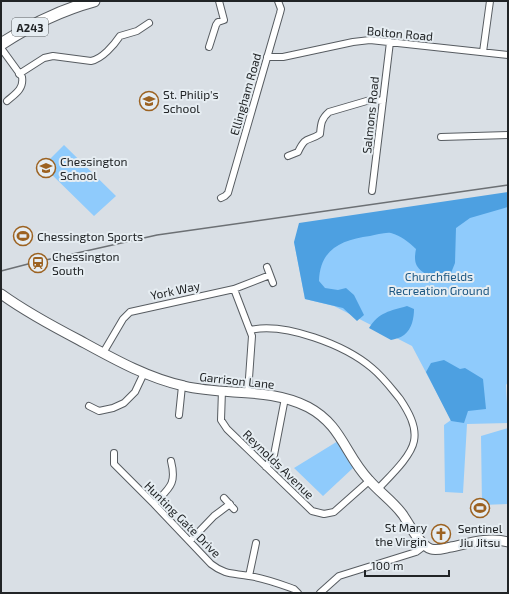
<svg xmlns="http://www.w3.org/2000/svg" width="509" height="594" font-family="'Exo 2',sans-serif">
<style>
.green{fill:#8fcbfc}
.forest{fill:#4da0e1}
.lines{fill:none;stroke-linecap:round;stroke-linejoin:round}
.street-casing{stroke:#575c61;stroke-width:8}
.secondary-casing{stroke:#575c61;stroke-width:11}
.highway-casing{stroke:#575c61;stroke-width:13}
.street{stroke:#fff;stroke-width:6}
.secondary{stroke:#fff;stroke-width:9}
.highway{stroke:#fff;stroke-width:11}
.rail{stroke:#6c7074;stroke-width:1.5}
.labels{text-anchor:middle;dominant-baseline:central;stroke-width:4;stroke-linejoin:round;paint-order:stroke}
.shield{fill:#e6edf2;stroke:#5c6063;stroke-width:1}
.shield-label{font-size:11px;font-weight:bold;fill:#212426}
.street-label{font-size:12px;fill:#212426;stroke:#e6edf2}
.poi-label{font-size:12px;fill:#212426;stroke:#e6edf2;text-anchor:start}
.park-label{font-size:12px;fill:#1d5883;stroke:#e6edf2}
</style>
<rect width="100%" height="100%" fill="#d9dfe5"/>
<path class="green" d="M 64,145 L 116,196 L 94,216 L 43,166 Z
M 508,207 L 508,382 L 506,385 L 508,423 L 467,424 L 463,493 L 445,492 L 444,425 L 451,420 L 412,346 L 334,306 L 305,299 L 294,242 Z
M 508,428 L 508,504 L 482,505 L 481,436 Z
M 338,441 L 353,468 L 323,496 L 294,468 Z"/>
<path class="forest" d="M 508,192 L 508,207 L 470,218 L 456,228 L 455,263 L 451,273 C 441,280 424,277 417,266 C 414,261 415,254 416,249 C 409,242 401,236 391,233 C 385,232 376,235 370,236 C 341,240 320,249 319,281 L 325,288 L 338,290 L 346,288 L 354,295 L 364,315 L 357,321 L 343,308 L 305,299 L 294,242 L 299,223 Z
M 407,306 L 414,309 C 414,318 412,329 404,335 C 400,338 395,339 391,340 L 369,328 C 379,312 390,311 407,306 Z
M 444,360 L 460,369 L 465,368 L 483,379 L 486,409 L 468,411 L 464,423 L 451,421 L 426,372 L 431,363 Z"/>
<g class="lines">
<defs>
<path id="street" d="M 209,47 L 216,25 L 218,22 L 224,20 L 219,1
M 1,48 L 22,77 C 24,89 15,94 7,101
M 483,52 L 490,1
M 267,57 L 283,57 L 353,42 L 370,40 L 508,55
M 19,74 L 44,58 L 53,56 L 91,61 C 102,59 114,45 120,36 L 137,31 L 149,23
M 441,137 L 508,135
M 288,156 L 298,152 C 306,135 308,142 320,134 C 321,124 321,119 329,112 L 370,100 L 383,101
M 372,191 L 390,42
M 221,198 L 225,196 L 228,193 L 280,13 L 281,9 L 278,1
M 267,267 L 273,283
M 234,289 L 252,336 L 248,392
M 250,330 C 285,322 345,345 372,368 C 383,377 391,388 400,399 C 408,411 417,426 414,441 C 411,457 389,477 378,489
M 103,353 L 123,319 L 130,312 L 234,289 L 270,275
M 222,390 L 221,420 L 227,429 L 312,511 L 324,514 L 334,512 L 369,481
M 89,406 L 99,411 L 113,408 L 124,403 L 135,392 L 144,373
M 179,415 L 182,386
M 114,453 L 114,464 L 154,504 L 211,564 C 225,575 233,573 249,576 C 264,578 280,584 294,589 L 298,593
M 266,467 L 274,455 L 285,398
M 224,498 L 234,509
M 154,504 C 169,488 177,485 171,461
M 190,541 L 214,516 L 230,504
M 249,576 L 256,543
M 320,593 L 339,576 L 416,552 L 424,546"/>
<path id="secondary" d="M 1,294 C 26,312 52,326 79,340 C 112,358 147,378 184,386 C 225,396 269,387 308,407 C 342,425 345,455 369,480 C 379,492 393,501 403,515 C 409,524 420,546 431,549 C 437,551 445,548 451,547 C 470,543 489,537 508,542"/>
<path id="highway" d="M 1,44 C 29,26 61,10 94,1"/>
</defs>
<use href="#street" class="street-casing"/>
<use href="#secondary" class="secondary-casing"/>
<use href="#highway" class="highway-casing"/>
<use href="#street" class="street"/>
<use href="#secondary" class="secondary"/>
<use href="#highway" class="highway"/>
<path class="rail" d="M 1,271 L 28,264 L 157,235 L 508,185"/>
</g>
<defs>
<symbol id="school-ring" viewBox="-11 -11 22 22"><circle r="9.5" fill="#e6edf2" stroke="#9c6221" stroke-width="1.5"/><path d="M0-5L7-2L0 1L-7-2ZM-4 1L0 2.5L4 1V4Q0 6-4 4Z" fill="#9c6221"/></symbol>
<symbol id="stadium-ring" viewBox="-11 -11 22 22"><circle r="9.5" fill="#e6edf2" stroke="#9c6221" stroke-width="1.5"/><path d="M0-5a6.5 5 0 1 0 0 10a6.5 5 0 1 0 0-10ZM-3.5-1.8h7v3.6h-7Z" fill="#9c6221"/></symbol>
<symbol id="station-ring" viewBox="-11 -11 22 22"><circle r="9.5" fill="#e6edf2" stroke="#9c6221" stroke-width="1.5"/><path d="M-3-6H3Q5-6 5-4V2Q5 4 3 4L4.5 6H3L1.5 4h-3L-3 6H-4.5L-3 4Q-5 4-5 2V-4Q-5-6-3-6ZM-3.5-4v3h7v-3ZM-3.5 1v1.5H-2V1ZM2 1v1.5H3.5V1Z" fill="#9c6221"/></symbol>
<symbol id="church-ring" viewBox="-11 -11 22 22"><circle r="9.5" fill="#e6edf2" stroke="#9c6221" stroke-width="1.5"/><path d="M-1.2-6h2.4v3.5h3.3v2.4h-3.3V6h-2.4V-.1h-3.3v-2.4h3.3Z" fill="#9c6221"/></symbol>
</defs>
<g fill-rule="evenodd">
<use href="#school-ring" x="138" y="90" width="22" height="22"/>
<use href="#school-ring" x="35" y="157" width="22" height="22"/>
<use href="#stadium-ring" x="12" y="225" width="22" height="22"/>
<use href="#station-ring" x="27" y="252" width="22" height="22"/>
<use href="#stadium-ring" x="469" y="497" width="22" height="22"/>
<use href="#church-ring" x="430" y="523" width="22" height="22"/>
</g>
<g class="labels">
<rect class="shield" x="12" y="18" width="36" height="18" rx="3"/>
<g class="shield-label">
<text x="30" y="27">A243</text>
</g>
<g class="street-label">
<text transform="translate(400 33) rotate(5)">Bolton Road</text>
<text transform="translate(245 94) rotate(-74)">Ellingham Road</text>
<text transform="translate(370 115) rotate(-84)">Salmons Road</text>
<text transform="translate(175 290) rotate(-12)">York Way</text>
<text transform="translate(237 380) rotate(6)">Garrison Lane</text>
<text transform="translate(279 464) rotate(44)">Reynolds Avenue</text>
<text transform="translate(183 519) rotate(45)">Hunting Gate Drive</text>
</g>
<g class="poi-label">
<text x="163" y="94">St. Philip's<tspan x="163" dy="14">School</tspan></text>
<text x="60" y="161">Chessington<tspan x="60" dy="14">School</tspan></text>
<text x="37" y="236">Chessington Sports</text>
<text x="52" y="256">Chessington<tspan x="52" dy="14">South</tspan></text>
<text x="427" y="527" text-anchor="end">St Mary<tspan x="427" dy="14">the Virgin</tspan></text>
<text x="480" y="528" text-anchor="middle">Sentinel<tspan x="480" dy="14">Jiu Jitsu</tspan></text>
</g>
<g class="park-label">
<text x="439" y="276">Churchfields<tspan x="439" dy="14">Recreation Ground</tspan></text>
</g>
</g>
<rect width="509" height="594" fill="none" stroke="#212426" stroke-width="4"/>
<path d="M365 570v6h84v-6" fill="none" stroke="#212426" stroke-width="2"/>
<text x="371" y="570" font-size="12" fill="#212426" stroke="#e6edf2" stroke-width="3" paint-order="stroke">100 m</text>
</svg>
